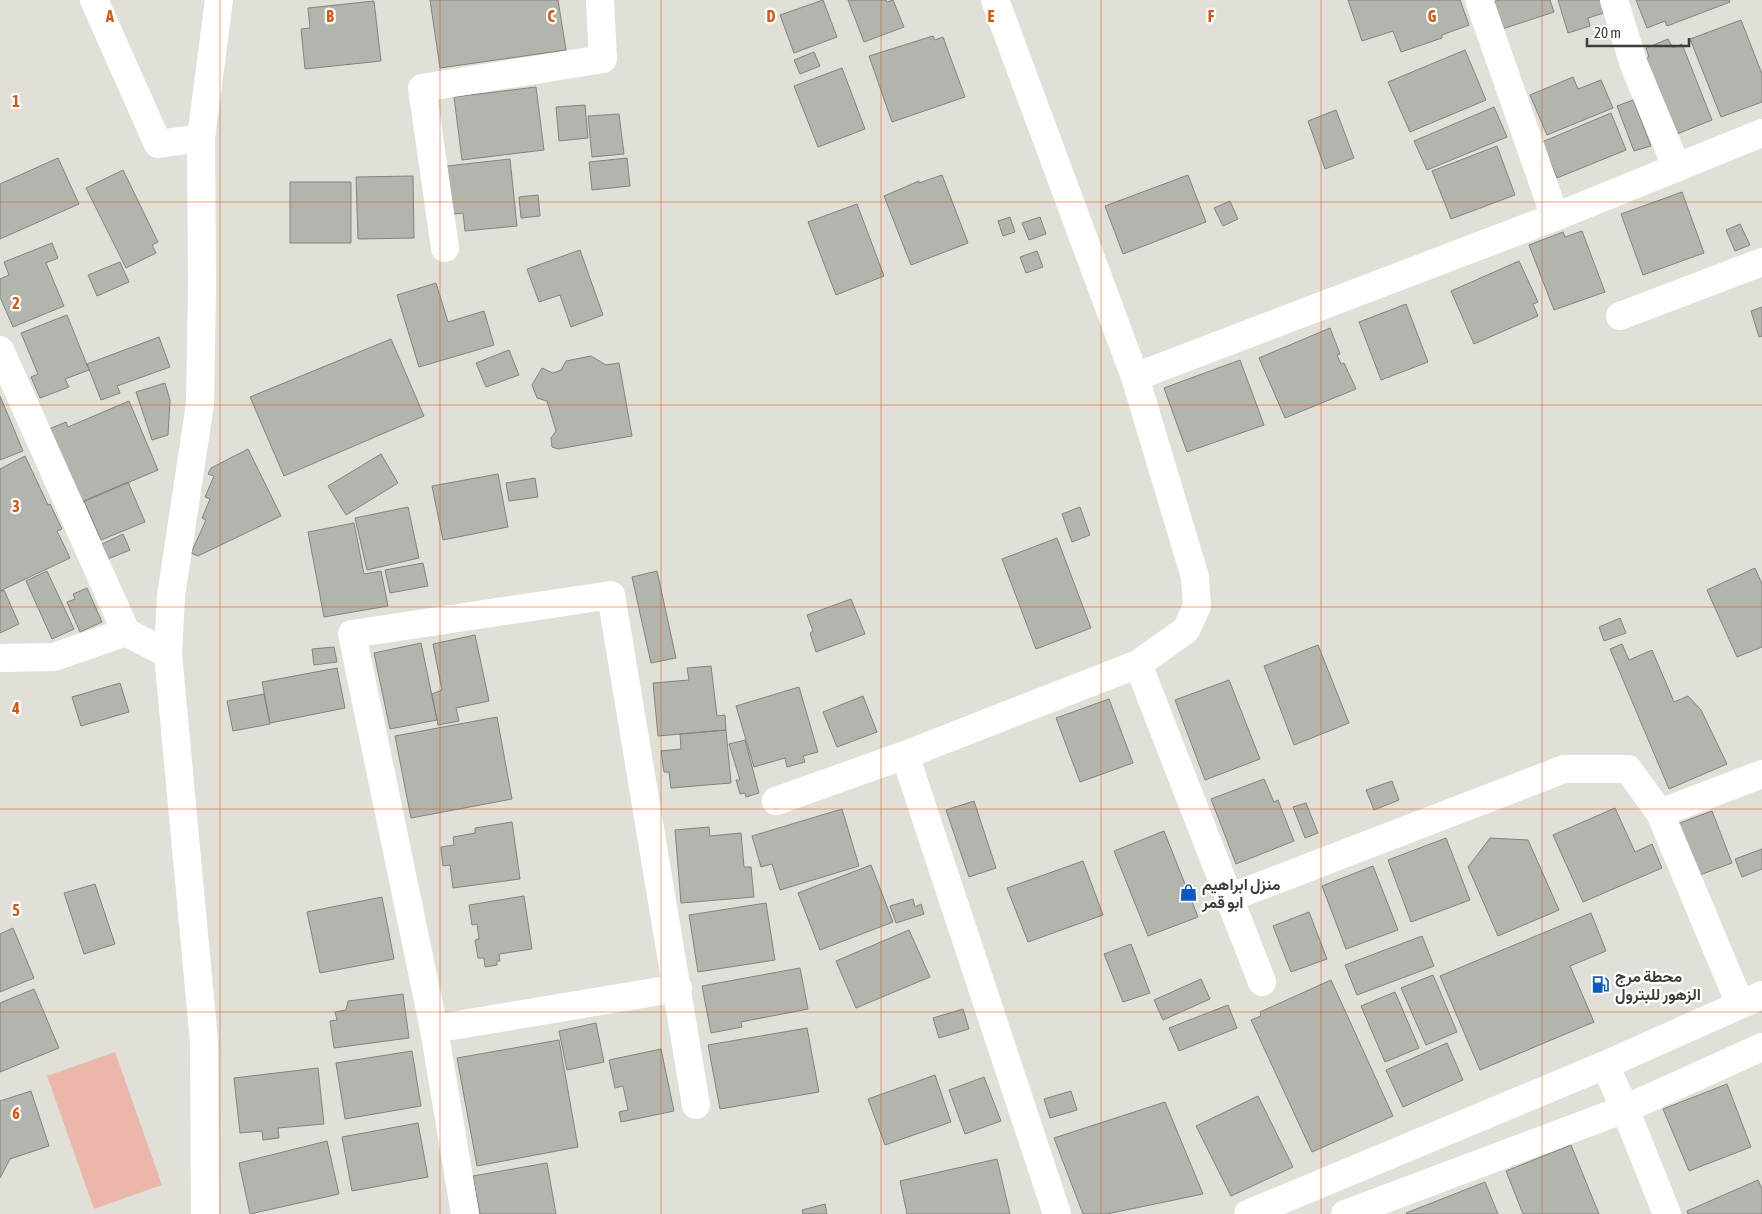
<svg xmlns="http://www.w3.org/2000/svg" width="1762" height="1214" font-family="'Asap Condensed',Vazirmatn,sans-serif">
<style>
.green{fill:#ebb7ab}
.building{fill:#b1b5ae;stroke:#81847e}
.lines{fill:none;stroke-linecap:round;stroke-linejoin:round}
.minor{stroke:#fff;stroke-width:28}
.grid{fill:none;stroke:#d75611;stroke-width:1;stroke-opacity:0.55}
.labels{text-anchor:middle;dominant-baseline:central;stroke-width:4.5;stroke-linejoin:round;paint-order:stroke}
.poi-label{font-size:16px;font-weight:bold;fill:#3d3d3a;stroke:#fff;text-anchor:start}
.grid-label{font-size:16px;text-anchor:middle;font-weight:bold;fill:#d75611;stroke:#fff;stroke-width:4.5;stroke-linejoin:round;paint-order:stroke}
</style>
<rect width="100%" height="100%" fill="#e1e0d8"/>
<path class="green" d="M 115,1052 L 162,1185 L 94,1209 L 47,1076 Z"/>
<path class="building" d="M 430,0 L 558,0 L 566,50 L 440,68 Z
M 823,0 L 837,37 L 794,53 L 780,15 Z
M 848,0 L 886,0 L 887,2 L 893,0 L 904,27 L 864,42 Z
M 1348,0 L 1460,0 L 1469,25 L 1442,35 L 1442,38 L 1401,52 L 1393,31 L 1362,41 Z
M 1499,0 L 1550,0 L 1554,12 L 1496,31 L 1487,4 Z
M 1558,0 L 1607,0 L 1610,11 L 1588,18 L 1590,26 L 1568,33 Z
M 1636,0 L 1729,0 L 1730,2 L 1667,26 L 1665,21 L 1647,28 Z
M 374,1 L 381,61 L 305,69 L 301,29 L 310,28 L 308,8 Z
M 1741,20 L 1762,74 L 1762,102 L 1721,117 L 1690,39 Z
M 933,36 L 935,40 L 943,37 L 965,97 L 892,122 L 869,56 Z
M 1668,39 L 1673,48 L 1682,44 L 1712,120 L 1672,136 L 1641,61 L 1649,57 L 1646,48 Z
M 1465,50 L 1486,100 L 1410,132 L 1388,82 Z
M 814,52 L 820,66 L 800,74 L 794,60 Z
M 842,68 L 865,129 L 818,147 L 794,86 Z
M 1573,77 L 1578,89 L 1601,80 L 1613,108 L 1547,135 L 1530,95 Z
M 536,87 L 544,150 L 462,160 L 454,97 Z
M 1633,100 L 1651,146 L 1634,151 L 1617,106 Z
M 585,105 L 588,138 L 559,141 L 556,107 Z
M 1494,107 L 1507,137 L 1427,170 L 1414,141 Z
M 1336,110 L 1354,158 L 1325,169 L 1308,121 Z
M 1611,113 L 1626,150 L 1557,178 L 1542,142 Z
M 619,114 L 624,154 L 592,157 L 588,116 Z
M 1497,146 L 1515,195 L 1451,219 L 1432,171 Z
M 58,158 L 79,204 L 0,239 L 0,184 Z
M 627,158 L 630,186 L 592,190 L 589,162 Z
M 510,159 L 517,226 L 465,231 L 463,213 L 444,215 L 438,167 Z
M 123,170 L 158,242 L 152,245 L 156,253 L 126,268 L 86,188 Z
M 942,175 L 968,243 L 911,265 L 884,196 L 919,181 L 919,183 Z
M 1188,175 L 1206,222 L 1123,254 L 1105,206 Z
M 413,176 L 414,238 L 358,239 L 356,177 Z
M 290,182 L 351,182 L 351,243 L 290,243 Z
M 1682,192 L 1704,253 L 1643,275 L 1621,214 Z
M 538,195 L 540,216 L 521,218 L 519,197 Z
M 1230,201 L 1238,219 L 1223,226 L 1214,208 Z
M 857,204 L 884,276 L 836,295 L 808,222 Z
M 1010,217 L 1015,232 L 1003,236 L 998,221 Z
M 1040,217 L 1046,234 L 1029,240 L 1022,223 Z
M 1740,224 L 1750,245 L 1735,251 L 1726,230 Z
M 1582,231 L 1605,292 L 1554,310 L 1529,245 L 1563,232 L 1565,237 Z
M 52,243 L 58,258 L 46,263 L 64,306 L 13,327 L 0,297 L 0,279 L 9,275 L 4,262 Z
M 580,250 L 603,315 L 571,327 L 560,295 L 539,302 L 527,269 Z
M 1037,251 L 1043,267 L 1026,273 L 1020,257 Z
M 1519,261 L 1538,302 L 1533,304 L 1538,316 L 1474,344 L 1451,291 Z
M 120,262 L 129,282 L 97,296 L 88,275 Z
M 436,283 L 448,322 L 484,311 L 494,345 L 419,367 L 397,295 Z
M 1406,304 L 1428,362 L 1381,380 L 1359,322 Z
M 1762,307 L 1762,336 L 1759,337 L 1751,311 Z
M 67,315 L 89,370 L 65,379 L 69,387 L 40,398 L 31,377 L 38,374 L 21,333 Z
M 1330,328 L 1340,354 L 1337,355 L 1341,364 L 1344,363 L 1356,389 L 1285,418 L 1259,358 Z
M 159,337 L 170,367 L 117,386 L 120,393 L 101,400 L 87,364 Z
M 391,339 L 424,416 L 284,476 L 250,397 Z
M 509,350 L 519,375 L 486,387 L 476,363 Z
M 591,356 L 606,365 L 619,363 L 632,436 L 558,449 L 552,447 L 551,438 L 556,431 L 547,401 L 537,398 L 532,385 L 542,368 L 553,373 L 561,370 L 566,361 Z
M 1240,360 L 1264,425 L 1187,452 L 1164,388 Z
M 165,383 L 170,400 L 168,435 L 152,440 L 136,392 Z
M 0,396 L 23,451 L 0,460 Z
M 129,401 L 158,470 L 80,503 L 49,429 L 66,422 L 68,427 Z
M 248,449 L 281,516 L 198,556 L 191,553 L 206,520 L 202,518 L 210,499 L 205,497 L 214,476 L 208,474 L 211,468 Z
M 381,454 L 398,483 L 346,515 L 328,486 Z
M 25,456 L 48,505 L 50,504 L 62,529 L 57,531 L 70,558 L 0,591 L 0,469 Z
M 498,474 L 508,527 L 443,540 L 432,486 Z
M 535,478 L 538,497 L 509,501 L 506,483 Z
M 128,482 L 145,522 L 101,540 L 84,501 Z
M 408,507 L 419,558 L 367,570 L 355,518 Z
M 1080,507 L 1090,535 L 1072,542 L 1062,514 Z
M 354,523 L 364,574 L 381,571 L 388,606 L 324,617 L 308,532 Z
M 123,534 L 130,550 L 108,559 L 102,544 Z
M 1057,538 L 1091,628 L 1036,649 L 1002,559 Z
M 423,563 L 428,586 L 390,593 L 385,570 Z
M 1755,568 L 1762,584 L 1762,647 L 1737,657 L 1707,590 Z
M 47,571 L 74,629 L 52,639 L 26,581 Z
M 657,571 L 676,658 L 651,663 L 632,577 Z
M 87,588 L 102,622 L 80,632 L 67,602 L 75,599 L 73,594 Z
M 4,590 L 19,624 L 0,633 L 0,592 Z
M 851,599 L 865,634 L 816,652 L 810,633 L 813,631 L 807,615 Z
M 1620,618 L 1626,633 L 1604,641 L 1599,627 Z
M 475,635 L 489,701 L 456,708 L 459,721 L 438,725 L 432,694 L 442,690 L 433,644 Z
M 421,643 L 437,720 L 390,729 L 374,653 Z
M 1622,644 L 1629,660 L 1652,650 L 1674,702 L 1688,696 L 1701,710 L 1727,764 L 1669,789 L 1610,649 Z
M 1318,645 L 1349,723 L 1294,745 L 1264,666 Z
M 334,647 L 337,662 L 314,665 L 312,649 Z
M 711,666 L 717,716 L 725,715 L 726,730 L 658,736 L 653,683 L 689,680 L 687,668 Z
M 337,668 L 345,708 L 270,723 L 262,682 Z
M 1229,680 L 1260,759 L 1205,780 L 1175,700 Z
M 120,683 L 129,712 L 81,726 L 72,697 Z
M 799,687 L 818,752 L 803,756 L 805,762 L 787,767 L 785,758 L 754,767 L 736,706 Z
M 264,694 L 270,724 L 233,731 L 227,701 Z
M 863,696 L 877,732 L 837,747 L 823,712 Z
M 1109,699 L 1133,763 L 1080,782 L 1056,718 Z
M 497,717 L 512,799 L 411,818 L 395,736 Z
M 726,730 L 731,783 L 671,788 L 669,772 L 664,772 L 661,751 L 681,749 L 680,734 Z
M 745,740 L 759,793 L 746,797 L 745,793 L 740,794 L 736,780 L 740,780 L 729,744 Z
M 1264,779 L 1274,802 L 1278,800 L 1294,841 L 1236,864 L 1211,799 Z
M 1392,781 L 1399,800 L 1374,810 L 1366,790 Z
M 974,801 L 996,868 L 969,877 L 946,810 Z
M 1306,803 L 1318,833 L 1305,838 L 1293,807 Z
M 1615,808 L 1635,852 L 1652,844 L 1662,868 L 1583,902 L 1553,835 Z
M 842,809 L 859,866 L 780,890 L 772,864 L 761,867 L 752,836 Z
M 1712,811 L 1732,863 L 1697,876 L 1677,824 Z
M 512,822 L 520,879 L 453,888 L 450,865 L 443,866 L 441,847 L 454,845 L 453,837 L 475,833 L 475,828 Z
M 709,827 L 710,836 L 741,833 L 744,867 L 751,867 L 754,897 L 681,903 L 675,830 Z
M 1164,831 L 1198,917 L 1148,936 L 1114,851 Z
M 1446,838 L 1470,900 L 1411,922 L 1388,860 Z
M 1490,838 L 1528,840 L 1559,910 L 1498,936 L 1468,867 Z
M 1762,849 L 1762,869 L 1742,877 L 1735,859 Z
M 1083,861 L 1103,915 L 1028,942 L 1007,888 Z
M 871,865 L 893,922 L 820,950 L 798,893 Z
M 1373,866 L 1398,930 L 1346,949 L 1322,886 Z
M 95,884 L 115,944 L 84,954 L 64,893 Z
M 524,896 L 532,949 L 499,954 L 500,961 L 497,961 L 497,965 L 485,967 L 484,958 L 478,958 L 475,940 L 479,939 L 477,924 L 472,925 L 469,905 Z
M 382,897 L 394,959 L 320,973 L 307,912 Z
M 913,899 L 915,907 L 921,904 L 924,914 L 896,923 L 890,906 Z
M 766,903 L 775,960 L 698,972 L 689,915 Z
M 1309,912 L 1327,959 L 1291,972 L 1273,926 Z
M 1591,913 L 1606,951 L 1570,966 L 1594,1022 L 1480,1070 L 1440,976 Z
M 13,928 L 34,978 L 0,992 L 0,934 Z
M 909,930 L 930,977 L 856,1008 L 836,961 Z
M 1422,936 L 1434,966 L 1357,995 L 1345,965 Z
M 1131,944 L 1150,993 L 1123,1002 L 1104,954 Z
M 800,968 L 808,1009 L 741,1022 L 742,1027 L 711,1033 L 702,986 Z
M 1433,975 L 1457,1032 L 1426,1045 L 1401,988 Z
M 1201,979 L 1210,999 L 1163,1020 L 1154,1000 Z
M 1331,980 L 1393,1116 L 1312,1152 L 1251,1020 L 1261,1016 L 1260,1012 Z
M 34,989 L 59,1048 L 0,1072 L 0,1003 Z
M 1395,992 L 1419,1048 L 1385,1062 L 1361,1006 Z
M 403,994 L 409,1038 L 334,1048 L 330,1021 L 337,1020 L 335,1012 L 346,1010 L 348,1001 Z
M 1228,1005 L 1237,1028 L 1179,1051 L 1169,1028 Z
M 963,1009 L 969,1029 L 939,1038 L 933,1018 Z
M 596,1023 L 604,1062 L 567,1070 L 559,1031 Z
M 807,1028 L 819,1092 L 720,1109 L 708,1045 Z
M 559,1040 L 578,1147 L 477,1166 L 457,1058 Z
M 1447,1043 L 1463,1080 L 1403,1107 L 1386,1070 Z
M 661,1049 L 674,1111 L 621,1122 L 619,1112 L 628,1110 L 623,1086 L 615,1088 L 609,1060 Z
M 412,1051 L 421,1106 L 345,1119 L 336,1063 Z
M 318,1068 L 324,1124 L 278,1128 L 279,1138 L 263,1140 L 262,1131 L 240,1133 L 234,1078 Z
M 935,1075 L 951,1122 L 885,1145 L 868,1099 Z
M 984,1077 L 1001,1121 L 965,1134 L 949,1090 Z
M 1727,1084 L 1751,1147 L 1689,1171 L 1663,1109 Z
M 31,1091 L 49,1146 L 10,1159 L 0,1178 L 0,1101 Z
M 1071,1091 L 1077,1110 L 1050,1118 L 1044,1099 Z
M 1258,1096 L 1293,1167 L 1231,1196 L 1196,1126 Z
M 1165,1102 L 1203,1194 L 1107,1214 L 1083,1214 L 1054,1138 Z
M 418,1123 L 428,1177 L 352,1191 L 342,1137 Z
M 327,1141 L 339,1194 L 250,1214 L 239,1163 Z
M 1571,1145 L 1599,1214 L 1523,1214 L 1506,1171 Z
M 997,1159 L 1010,1214 L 907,1214 L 900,1181 Z
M 547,1163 L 556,1214 L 480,1214 L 473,1176 Z
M 1758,1180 L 1762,1189 L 1762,1214 L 1688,1214 L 1687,1211 Z
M 1485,1182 L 1498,1214 L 1407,1214 L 1406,1213 Z
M 825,1204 L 827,1214 L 803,1214 L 802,1210 Z"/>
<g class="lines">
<path class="minor" d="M 94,0 L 158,144 L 201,138
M 1479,0 L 1555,217
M 1614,0 L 1634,65 L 1677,168
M 445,248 L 422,88 L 603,59 L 600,0
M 1620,316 L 1762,262
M 0,350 L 126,632 L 168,654
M 1135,377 L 1555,217 L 1762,133
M 0,658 L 54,657 L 126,632
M 1138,664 L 1262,982
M 905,755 L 1057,1214
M 776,801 L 905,755 L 1138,664 L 1186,630 L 1197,606 L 1195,577 L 1135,377 L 995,0
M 1660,813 L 1762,774
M 1229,898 L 1564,769 L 1628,769 L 1660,813 L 1740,1004
M 434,1029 L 678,988
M 1605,1065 L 1625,1109 L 1667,1214
M 205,1214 L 204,1042 L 168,654 L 171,596 L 200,404 L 202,287 L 201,138 L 219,0
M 465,1214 L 434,1029 L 352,634 L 611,595 L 696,1105
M 1248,1214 L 1605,1065 L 1762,995
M 1345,1214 L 1625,1109 L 1762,1047"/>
</g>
<path class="grid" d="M 220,0 L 220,1214M 440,0 L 440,1214M 661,0 L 661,1214M 881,0 L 881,1214M 1101,0 L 1101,1214M 1321,0 L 1321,1214M 1542,0 L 1542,1214M 0,202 L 1762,202M 0,405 L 1762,405M 0,607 L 1762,607M 0,809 L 1762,809M 0,1012 L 1762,1012"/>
<defs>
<symbol id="shop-bare" viewBox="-9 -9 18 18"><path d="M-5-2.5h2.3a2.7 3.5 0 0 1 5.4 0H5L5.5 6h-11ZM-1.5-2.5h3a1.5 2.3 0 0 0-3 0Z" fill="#0d58c3" stroke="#fff" stroke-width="2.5" paint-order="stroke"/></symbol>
<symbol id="fuel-bare" viewBox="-9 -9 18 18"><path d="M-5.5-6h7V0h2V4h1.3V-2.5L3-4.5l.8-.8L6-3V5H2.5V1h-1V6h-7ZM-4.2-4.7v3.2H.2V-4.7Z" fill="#0d58c3" stroke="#fff" stroke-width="2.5" paint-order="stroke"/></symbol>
</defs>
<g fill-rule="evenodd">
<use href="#shop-bare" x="1176" y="880" width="25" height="25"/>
<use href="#fuel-bare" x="1588" y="972" width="25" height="25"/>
</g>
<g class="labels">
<g class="poi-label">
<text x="1202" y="884">منزل ابراهيم<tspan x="1202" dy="18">ابو قمر</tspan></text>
<text x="1615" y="976">محطة مرج<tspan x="1615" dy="18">الزهور للبترول</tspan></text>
</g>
</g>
<g class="grid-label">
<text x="110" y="22">A</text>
<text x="330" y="22">B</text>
<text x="551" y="22">C</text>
<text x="771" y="22">D</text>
<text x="991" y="22">E</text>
<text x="1211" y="22">F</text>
<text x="1432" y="22">G</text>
<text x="16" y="107">1</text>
<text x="16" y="309">2</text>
<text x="16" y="512">3</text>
<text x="16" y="714">4</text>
<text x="16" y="916">5</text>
<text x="16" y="1119">6</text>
</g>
<path d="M1587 38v8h102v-8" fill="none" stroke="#3d3d3a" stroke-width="2.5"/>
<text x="1594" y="38" font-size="15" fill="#3d3d3a" stroke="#ffffff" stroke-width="4" paint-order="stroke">20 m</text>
</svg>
